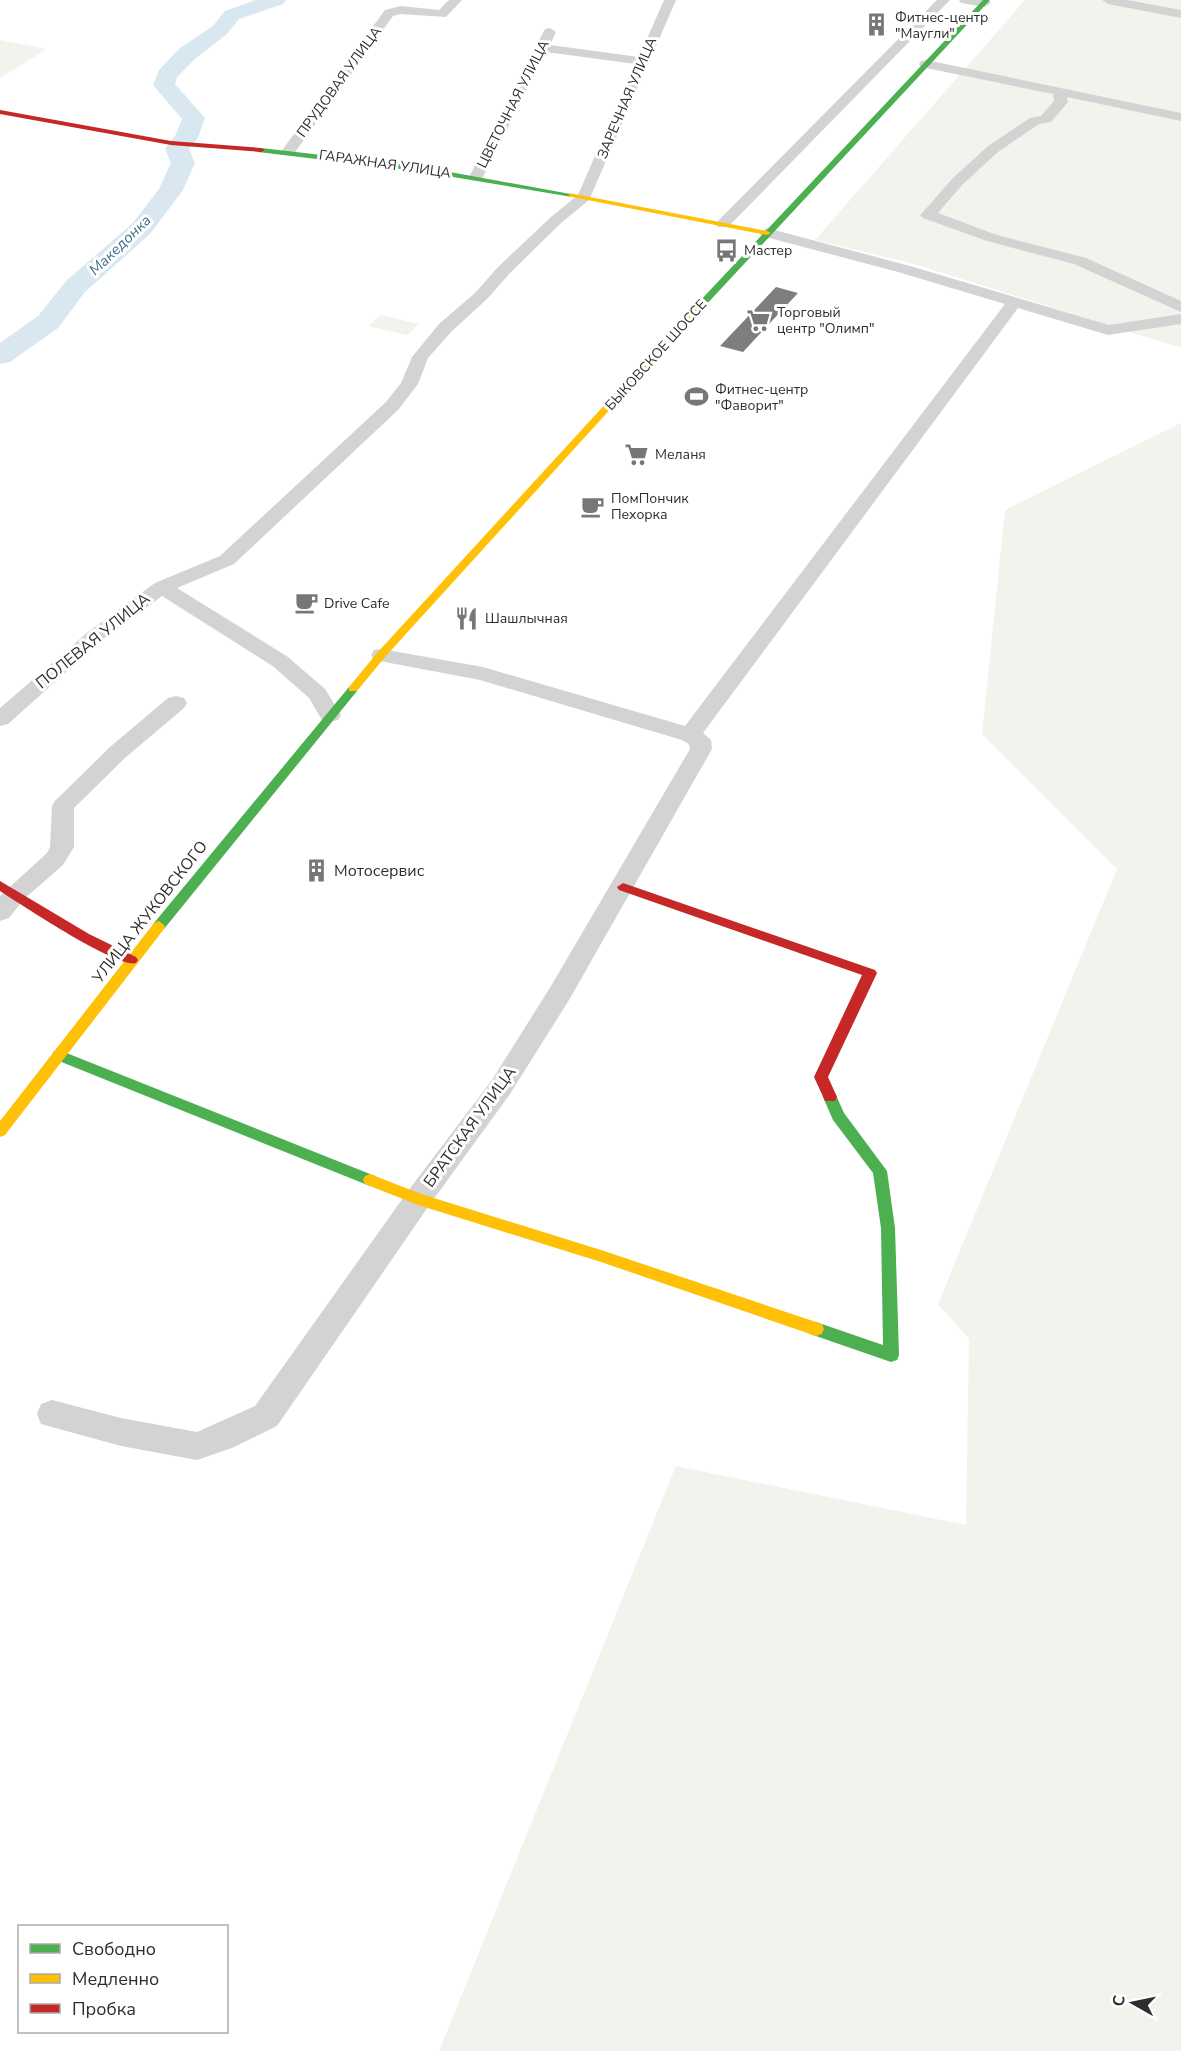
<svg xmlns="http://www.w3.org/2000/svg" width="1181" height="2051" font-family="'Nunito Sans',sans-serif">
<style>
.green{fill:#f0f4ec}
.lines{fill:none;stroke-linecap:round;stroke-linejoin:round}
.river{fill:#d9e7f0;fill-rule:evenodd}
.building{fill:#7e7e7e}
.street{fill:#d3d3d3;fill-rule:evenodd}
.fast{fill:#4caf50;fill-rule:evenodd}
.slow{fill:#ffc107;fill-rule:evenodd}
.jam{fill:#c62828;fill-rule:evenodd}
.labels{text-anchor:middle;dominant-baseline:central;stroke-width:6;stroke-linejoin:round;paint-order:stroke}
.far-poi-label{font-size:14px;fill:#2e2e2e;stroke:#fff;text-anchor:start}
.far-street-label{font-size:14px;fill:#2e2e2e;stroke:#fff}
.far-water-label{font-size:15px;font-style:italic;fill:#406f8c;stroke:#fff}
.street-label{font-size:16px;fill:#2e2e2e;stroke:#fff}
.poi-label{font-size:16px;fill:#2e2e2e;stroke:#fff;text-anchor:start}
</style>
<rect width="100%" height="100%" fill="#fff"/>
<path class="green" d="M 1025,0 L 1181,0 L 1181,348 L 914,264 L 815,240 Z
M 0,40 L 47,49 L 0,78 Z
M 381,315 L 419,324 L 407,335 L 368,326 Z
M 1181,423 L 1181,2051 L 439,2051 L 676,1466 L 966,1525 L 969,1339 L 938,1304 L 1117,869 L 982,734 L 1005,510 Z"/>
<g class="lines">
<path class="river" d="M 256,0 L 286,0 L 283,4 L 239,19 L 227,34 L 196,58 L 177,77 L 175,84 L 205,118 L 198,138 L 189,149 L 195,163 L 183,190 L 150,234 L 85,292 L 58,328 L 10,362 L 0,364 L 0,343 L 38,316 L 67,280 L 132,224 L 159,189 L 171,163 L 165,149 L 175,136 L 182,119 L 153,85 L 159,70 L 180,48 L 213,26 L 225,11 Z"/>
</g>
<path class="building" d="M 776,287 L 798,293 L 743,352 L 720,346 Z"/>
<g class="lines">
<path class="street" d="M 449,0 L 462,0 L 446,17 L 401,14 L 393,16 L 293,155 L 283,155 L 281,152 L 283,149 L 385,10 L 401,6 L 439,10 Z
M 664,0 L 676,0 L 589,200 L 561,223 L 510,273 L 487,299 L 451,332 L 428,358 L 418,384 L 398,410 L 234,564 L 177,588 L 288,657 L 325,689 L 341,715 L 338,720 L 330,722 L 322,720 L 309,698 L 274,667 L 162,596 L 102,640 L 8,724 L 0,726 L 0,708 L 88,632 L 155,583 L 220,556 L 386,402 L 401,383 L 412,357 L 439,324 L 475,293 L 498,267 L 551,217 L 578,195 L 635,64 L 546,52 L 483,177 L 476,181 L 469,177 L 545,29 L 550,28 L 556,32 L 550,45 L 639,57 Z
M 937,0 L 950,0 L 728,227 L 718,227 L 715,224 L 718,221 Z
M 959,0 L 988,0 L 991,3 L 985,7 L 961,3 Z
M 1102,0 L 1127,0 L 1181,10 L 1181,18 L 1108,4 Z
M 926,60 L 1181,113 L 1181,121 L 1067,97 L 1068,102 L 1051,122 L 1039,124 L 998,152 L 963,184 L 938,213 L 997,235 L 1086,258 L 1181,301 L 1181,312 L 1074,264 L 987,241 L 923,218 L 920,215 L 923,212 L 953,178 L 988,146 L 1030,118 L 1041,116 L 1054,101 L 1053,94 L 921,67 L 919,64 L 921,61 Z
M 767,228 L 910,266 L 1109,325 L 1181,314 L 1181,324 L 1108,335 L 1018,308 L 703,733 L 711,740 L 712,749 L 569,1000 L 510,1094 L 428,1207 L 277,1426 L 232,1448 L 197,1460 L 121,1446 L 41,1424 L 37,1414 L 41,1404 L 52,1400 L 121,1418 L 197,1432 L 255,1406 L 408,1191 L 492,1080 L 551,986 L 690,749 L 689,744 L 682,740 L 480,680 L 374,660 L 371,655 L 374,650 L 381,649 L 483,667 L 685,726 L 1005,304 L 898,272 L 762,236 L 759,233 Z
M 176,696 L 184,698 L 187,703 L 184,708 L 126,757 L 74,808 L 74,847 L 63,865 L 24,899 L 9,918 L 0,921 L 0,896 L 47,853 L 50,847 L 52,806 L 55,801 L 110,747 L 168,698 Z"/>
<path class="fast" d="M 983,0 L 990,0 L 704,307 L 698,307 L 698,303 Z
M 261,148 L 417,166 L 576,195 L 572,197 L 417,171 L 258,152 L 258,148 Z
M 353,685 L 357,687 L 357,691 L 164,929 L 154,929 L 153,926 L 154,923 L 349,687 Z
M 59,1050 L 375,1176 L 377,1180 L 375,1184 L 370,1186 L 365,1184 L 54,1059 L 52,1055 L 54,1051 Z
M 830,1092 L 835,1093 L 844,1113 L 887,1171 L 895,1228 L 899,1355 L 897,1360 L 891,1362 L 810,1334 L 808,1329 L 810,1324 L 816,1322 L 883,1345 L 881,1228 L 873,1173 L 833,1120 L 823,1097 L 825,1093 Z"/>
<path class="slow" d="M 569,193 L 767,231 L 771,233 L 767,235 L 572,197 L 569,197 Z
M 698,303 L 705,305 L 385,657 L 357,691 L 349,691 L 349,687 L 377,653 Z
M 159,921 L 165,926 L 164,929 L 5,1135 L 0,1137 L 0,1121 L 154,923 Z
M 370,1174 L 421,1194 L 601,1250 L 816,1322 L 822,1324 L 824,1329 L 822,1334 L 816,1336 L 601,1262 L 418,1205 L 365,1184 L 363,1180 L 365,1176 Z"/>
<path class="jam" d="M 0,110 L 171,141 L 261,148 L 265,150 L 261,152 L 171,145 L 0,114 Z
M 0,881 L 89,934 L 136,957 L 138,960 L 136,963 C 118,969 20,904 0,891 Z
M 623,883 L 875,970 L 877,973 L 828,1077 L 837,1097 L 835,1101 L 825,1101 L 814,1077 L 862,975 L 619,890 L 617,887 Z"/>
</g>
<defs>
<symbol id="building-bare" viewBox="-9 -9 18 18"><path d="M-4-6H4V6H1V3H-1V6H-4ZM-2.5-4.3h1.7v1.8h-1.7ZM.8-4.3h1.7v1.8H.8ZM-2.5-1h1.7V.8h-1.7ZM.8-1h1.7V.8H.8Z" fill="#777" stroke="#fff" stroke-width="2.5" paint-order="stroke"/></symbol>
<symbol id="bus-bare" viewBox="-9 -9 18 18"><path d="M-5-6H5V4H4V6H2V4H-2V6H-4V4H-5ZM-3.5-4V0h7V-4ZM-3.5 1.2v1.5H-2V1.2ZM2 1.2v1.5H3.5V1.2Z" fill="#777" stroke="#fff" stroke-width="2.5" paint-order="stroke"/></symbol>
<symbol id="supermarket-bare" viewBox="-9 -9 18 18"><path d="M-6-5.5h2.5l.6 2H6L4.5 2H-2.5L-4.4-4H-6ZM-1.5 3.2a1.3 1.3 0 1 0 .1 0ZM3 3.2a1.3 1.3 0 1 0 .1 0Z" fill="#777" stroke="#fff" stroke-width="2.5" paint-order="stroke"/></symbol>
<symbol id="stadium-bare" viewBox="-9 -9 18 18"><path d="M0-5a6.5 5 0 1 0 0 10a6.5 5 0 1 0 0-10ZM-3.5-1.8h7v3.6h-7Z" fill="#777" stroke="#fff" stroke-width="2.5" paint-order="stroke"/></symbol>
<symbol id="cafe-bare" viewBox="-9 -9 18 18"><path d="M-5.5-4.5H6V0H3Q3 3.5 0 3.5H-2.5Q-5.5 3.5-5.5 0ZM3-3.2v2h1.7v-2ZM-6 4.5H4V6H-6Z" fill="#777" stroke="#fff" stroke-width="2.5" paint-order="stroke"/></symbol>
<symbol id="restaurant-bare" viewBox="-9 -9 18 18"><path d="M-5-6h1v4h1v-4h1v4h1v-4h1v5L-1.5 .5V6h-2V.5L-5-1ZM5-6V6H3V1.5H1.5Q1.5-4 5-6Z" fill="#777" stroke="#fff" stroke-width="2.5" paint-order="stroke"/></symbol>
</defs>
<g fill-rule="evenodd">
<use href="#building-bare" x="860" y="8" width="33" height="33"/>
<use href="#bus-bare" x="710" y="234" width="33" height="33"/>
<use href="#supermarket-bare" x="742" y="304" width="33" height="33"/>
<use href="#stadium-bare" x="680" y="380" width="33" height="33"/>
<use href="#supermarket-bare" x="620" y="438" width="33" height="33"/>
<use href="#cafe-bare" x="576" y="490" width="33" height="33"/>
<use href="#cafe-bare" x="290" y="586" width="33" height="33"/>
<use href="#restaurant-bare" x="450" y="602" width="33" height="33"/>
<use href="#building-bare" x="300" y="854" width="33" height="33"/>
</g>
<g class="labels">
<g class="far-poi-label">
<text x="895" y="17">Фитнес-центр<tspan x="895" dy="16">"Маугли"</tspan></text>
<text x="744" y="250">Мастер</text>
<text x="777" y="312">Торговый<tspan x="777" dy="16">центр "Олимп"</tspan></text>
<text x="715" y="389">Фитнес-центр<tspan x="715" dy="16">"Фаворит"</tspan></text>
<text x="655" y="454">Меланя</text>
<text x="611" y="498">ПомПончик<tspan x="611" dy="16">Пехорка</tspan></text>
<text x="324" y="603">Drive Cafe</text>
<text x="485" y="618">Шашлычная</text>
</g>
<g class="far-street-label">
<text transform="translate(339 82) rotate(-54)">ПРУДОВАЯ УЛИЦА</text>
<text transform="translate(627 98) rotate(-67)">ЗАРЕЧНАЯ УЛИЦА</text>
<text transform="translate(513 104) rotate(-63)">ЦВЕТОЧНАЯ УЛИЦА</text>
<text transform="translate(385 164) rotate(8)">ГАРАЖНАЯ УЛИЦА</text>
<text transform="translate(656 355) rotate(-48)">БЫКОВСКОЕ ШОССЕ</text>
</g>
<g class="far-water-label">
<text transform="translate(120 245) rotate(-44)">Македонка</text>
</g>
<g class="street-label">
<text transform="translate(93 641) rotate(-39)">ПОЛЕВАЯ УЛИЦА</text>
<text transform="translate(150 912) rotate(-52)">УЛИЦА ЖУКОВСКОГО</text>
<text transform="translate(470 1127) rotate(-54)">БРАТСКАЯ УЛИЦА</text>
</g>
<g class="poi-label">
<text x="334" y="871">Мотосервис</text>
</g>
</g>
<rect x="18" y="1925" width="210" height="108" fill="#ffffff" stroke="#ababab" stroke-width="1.5"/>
<rect x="30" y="1944" width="30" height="9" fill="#4caf50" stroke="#ababab" stroke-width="1.5"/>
<text x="72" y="1955" font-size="18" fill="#2e2e2e">Свободно</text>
<rect x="30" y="1974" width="30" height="9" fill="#ffc107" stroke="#ababab" stroke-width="1.5"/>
<text x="72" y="1985" font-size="18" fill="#2e2e2e">Медленно</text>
<rect x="30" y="2004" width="30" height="9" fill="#c62828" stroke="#ababab" stroke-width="1.5"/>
<text x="72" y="2015" font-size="18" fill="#2e2e2e">Пробка</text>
<g transform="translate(1133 2003) rotate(279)" stroke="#ffffff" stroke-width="4.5" paint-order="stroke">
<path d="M0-4.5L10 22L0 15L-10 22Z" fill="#2e2e2e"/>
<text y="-9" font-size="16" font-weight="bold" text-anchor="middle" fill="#2e2e2e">С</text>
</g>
</svg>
